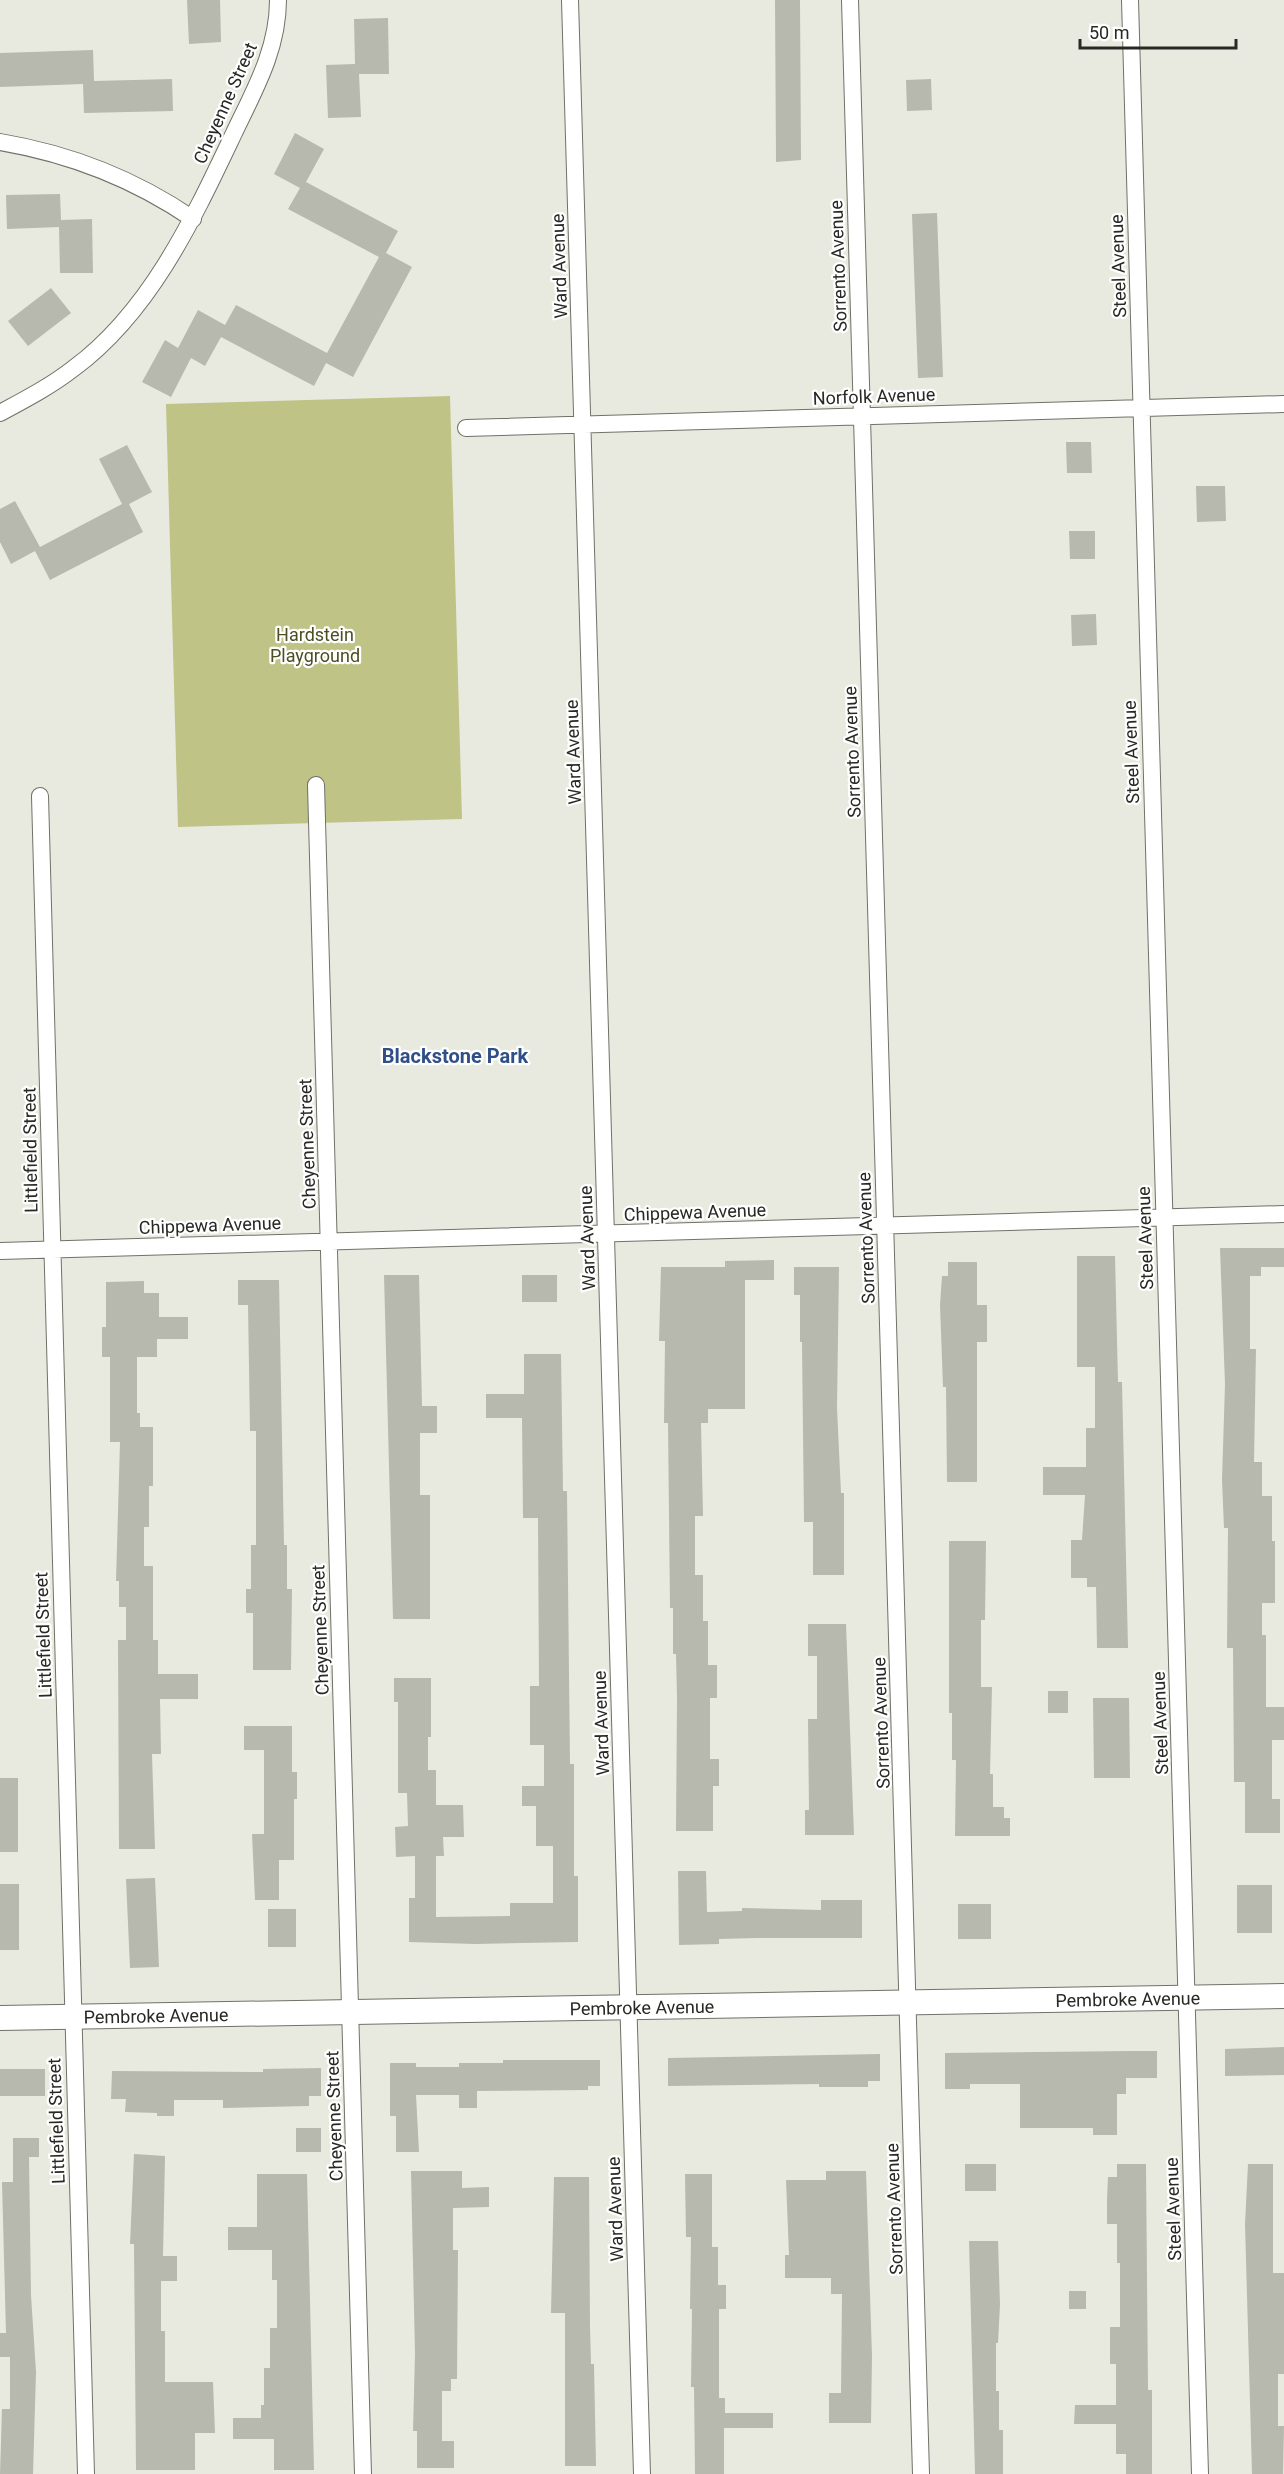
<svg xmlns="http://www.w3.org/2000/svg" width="1284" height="2474" font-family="Roboto,sans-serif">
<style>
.green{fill:#bfc386}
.building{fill:#b7b8ae}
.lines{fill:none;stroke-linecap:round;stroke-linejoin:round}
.street-casing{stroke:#707167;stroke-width:18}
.secondary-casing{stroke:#707167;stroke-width:26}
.street{stroke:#fff;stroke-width:16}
.secondary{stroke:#fff;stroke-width:24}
.labels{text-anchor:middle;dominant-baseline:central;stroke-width:4.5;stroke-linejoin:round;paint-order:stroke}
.street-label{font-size:18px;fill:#282824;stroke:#fff}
.park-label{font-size:18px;fill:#4d4e24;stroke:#fff}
.neighbourhood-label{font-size:20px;font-weight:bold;fill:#2f4f86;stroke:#fff}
</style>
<rect width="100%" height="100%" fill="#e9eadf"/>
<path class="green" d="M 450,396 L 462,819 L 178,827 L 166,404 Z"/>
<path class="building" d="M 187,0 L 220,0 L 221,42 L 189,44 Z
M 775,0 L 800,0 L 801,160 L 776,162 Z
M 388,18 L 389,74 L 359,74 L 361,117 L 328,118 L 326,65 L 355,64 L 354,19 Z
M 93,50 L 94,81 L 172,79 L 173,111 L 84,113 L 83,84 L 0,87 L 0,53 Z
M 931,79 L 932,110 L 907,111 L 906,80 Z
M 295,133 L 324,149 L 306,182 L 398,231 L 386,253 L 412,267 L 353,377 L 326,363 L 314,386 L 221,337 L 205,366 L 191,358 L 171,397 L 142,382 L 165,340 L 178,348 L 198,310 L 225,325 L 236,305 L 327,353 L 379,257 L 288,209 L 300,188 L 274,174 Z
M 60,194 L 61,220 L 92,219 L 93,273 L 60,273 L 59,227 L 7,229 L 6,195 Z
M 937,213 L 943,377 L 918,378 L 912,214 Z
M 51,288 L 71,313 L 28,346 L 8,321 Z
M 1066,442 L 1091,442 L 1092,473 L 1067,473 Z
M 127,445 L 152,492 L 129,504 L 143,532 L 50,580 L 35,551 L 11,564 L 0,542 L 0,509 L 15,501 L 40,547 L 122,504 L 99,459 Z
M 1196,486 L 1225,486 L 1226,521 L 1197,522 Z
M 1069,531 L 1095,531 L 1095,559 L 1070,559 Z
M 1096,614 L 1097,645 L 1072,646 L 1071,615 Z
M 1220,1248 L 1284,1248 L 1284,1267 L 1261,1267 L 1261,1276 L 1250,1276 L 1250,1349 L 1256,1349 L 1254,1462 L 1262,1462 L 1262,1496 L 1272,1496 L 1272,1541 L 1275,1541 L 1275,1603 L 1262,1603 L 1262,1635 L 1266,1635 L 1266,1707 L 1284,1707 L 1284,1740 L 1272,1740 L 1272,1799 L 1280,1799 L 1280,1833 L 1245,1833 L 1245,1782 L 1234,1782 L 1233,1648 L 1227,1648 L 1228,1528 L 1224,1528 L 1222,1480 L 1225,1384 Z
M 1077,1256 L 1115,1256 L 1118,1382 L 1122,1382 L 1128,1648 L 1097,1648 L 1096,1587 L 1087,1587 L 1087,1578 L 1071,1578 L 1071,1540 L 1082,1540 L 1085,1495 L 1043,1495 L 1043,1467 L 1086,1467 L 1086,1428 L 1095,1428 L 1095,1367 L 1077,1367 Z
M 774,1260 L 774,1280 L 745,1280 L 745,1409 L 708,1409 L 708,1423 L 701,1423 L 703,1516 L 695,1516 L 695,1575 L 703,1575 L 703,1621 L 708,1621 L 708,1665 L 717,1665 L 717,1698 L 710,1698 L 710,1759 L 719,1759 L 719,1786 L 713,1786 L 713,1831 L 676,1831 L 677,1698 L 676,1654 L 673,1654 L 673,1608 L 670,1608 L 668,1423 L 664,1423 L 665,1341 L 659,1341 L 661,1267 L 725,1267 L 725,1261 Z
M 948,1262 L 977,1262 L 977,1305 L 987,1305 L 987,1342 L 977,1342 L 977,1482 L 947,1482 L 946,1387 L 943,1387 L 940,1305 L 942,1276 L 948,1276 Z
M 794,1267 L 839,1267 L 837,1408 L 841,1493 L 844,1493 L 844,1575 L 813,1575 L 813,1522 L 804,1522 L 802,1342 L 800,1342 L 800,1295 L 794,1295 Z
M 384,1275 L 419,1275 L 422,1406 L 437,1406 L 437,1433 L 420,1433 L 420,1495 L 430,1495 L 430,1619 L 393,1619 Z
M 522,1275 L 557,1275 L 557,1302 L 522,1302 Z
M 238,1280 L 279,1280 L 284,1545 L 287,1545 L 287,1589 L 292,1589 L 291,1670 L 253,1670 L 253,1613 L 246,1613 L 246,1589 L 251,1589 L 251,1545 L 256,1545 L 256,1431 L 250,1431 L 248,1305 L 238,1305 Z
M 144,1281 L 144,1293 L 159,1293 L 159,1317 L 188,1317 L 188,1339 L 157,1339 L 157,1357 L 137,1357 L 137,1413 L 140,1413 L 140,1427 L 153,1427 L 153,1486 L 149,1486 L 149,1527 L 144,1527 L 144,1566 L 153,1566 L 153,1640 L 158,1640 L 158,1674 L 198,1674 L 198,1699 L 160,1699 L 161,1754 L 152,1754 L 155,1849 L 119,1849 L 118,1640 L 126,1640 L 126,1607 L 119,1607 L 119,1581 L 116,1581 L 120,1442 L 110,1442 L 110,1357 L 102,1357 L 102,1327 L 106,1327 L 106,1282 Z
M 524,1354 L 561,1354 L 563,1491 L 567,1491 L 570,1764 L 574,1764 L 574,1876 L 578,1876 L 578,1942 L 475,1944 L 409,1942 L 409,1898 L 415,1898 L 415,1856 L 396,1857 L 395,1827 L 408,1826 L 407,1793 L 398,1793 L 398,1702 L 394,1702 L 394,1678 L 431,1678 L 431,1737 L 428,1737 L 428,1770 L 436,1770 L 436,1805 L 463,1805 L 464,1837 L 443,1837 L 444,1856 L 436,1856 L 436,1917 L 510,1916 L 510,1903 L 553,1903 L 553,1846 L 536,1846 L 536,1806 L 522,1806 L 522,1786 L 544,1786 L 544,1745 L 530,1745 L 530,1686 L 539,1686 L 538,1518 L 523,1518 L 522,1418 L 486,1418 L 486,1394 L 524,1394 Z
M 949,1541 L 986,1541 L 985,1620 L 981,1620 L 981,1687 L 992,1687 L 990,1774 L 993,1774 L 993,1807 L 1004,1807 L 1004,1818 L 1010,1818 L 1010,1836 L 955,1836 L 956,1760 L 952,1760 L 952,1713 L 949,1713 Z
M 808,1624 L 846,1624 L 854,1835 L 805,1835 L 805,1810 L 809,1810 L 808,1719 L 817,1719 L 817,1656 L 808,1656 Z
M 1048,1691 L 1068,1691 L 1068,1713 L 1048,1713 Z
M 1093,1698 L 1129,1698 L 1130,1778 L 1094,1778 Z
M 244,1726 L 292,1726 L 292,1772 L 297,1772 L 297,1799 L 294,1799 L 294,1860 L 279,1860 L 279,1900 L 255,1900 L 252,1834 L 264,1834 L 264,1750 L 244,1750 Z
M 0,1778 L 18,1778 L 18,1852 L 0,1852 Z
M 678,1871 L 706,1871 L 707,1912 L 742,1911 L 742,1908 L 821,1910 L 821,1900 L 862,1900 L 862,1938 L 757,1938 L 719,1939 L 719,1944 L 679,1945 Z
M 155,1878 L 159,1967 L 130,1968 L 126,1879 Z
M 0,1884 L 19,1884 L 19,1950 L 0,1950 Z
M 1237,1885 L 1272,1885 L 1272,1933 L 1237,1933 Z
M 958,1904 L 991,1904 L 991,1939 L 958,1939 Z
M 268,1909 L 296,1909 L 296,1947 L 268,1947 Z
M 1284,2047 L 1284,2075 L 1225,2076 L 1225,2049 Z
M 1132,2051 L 1157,2051 L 1157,2078 L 1126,2078 L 1126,2094 L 1117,2094 L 1117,2135 L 1093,2135 L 1093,2128 L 1020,2128 L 1020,2084 L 970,2084 L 970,2089 L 945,2089 L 945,2053 Z
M 880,2054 L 880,2081 L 868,2081 L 868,2087 L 819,2087 L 819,2084 L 668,2086 L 668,2058 Z
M 503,2060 L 600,2060 L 600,2086 L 588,2086 L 588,2090 L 477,2091 L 477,2108 L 459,2108 L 459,2095 L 416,2095 L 419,2152 L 396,2152 L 396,2116 L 390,2116 L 390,2063 L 416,2063 L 416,2067 L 459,2067 L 459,2063 L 503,2063 Z
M 321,2068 L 321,2096 L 309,2096 L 309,2106 L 223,2108 L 223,2100 L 174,2100 L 174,2116 L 157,2116 L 157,2113 L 125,2112 L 126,2099 L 111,2099 L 112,2071 L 263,2072 L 263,2069 Z
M 0,2069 L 45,2069 L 45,2096 L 0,2096 Z
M 296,2128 L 321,2128 L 321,2152 L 296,2152 Z
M 13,2138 L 39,2138 L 39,2157 L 29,2157 L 31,2295 L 36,2372 L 33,2474 L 0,2474 L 2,2409 L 10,2409 L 10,2357 L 0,2357 L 0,2333 L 6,2333 L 2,2182 L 13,2182 Z
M 134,2154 L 165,2156 L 163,2256 L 177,2256 L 177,2281 L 161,2281 L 161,2331 L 165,2331 L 165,2382 L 213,2382 L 215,2433 L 195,2433 L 195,2470 L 136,2470 L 134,2244 L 130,2244 Z
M 965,2164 L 996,2164 L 996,2191 L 965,2191 Z
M 1117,2164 L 1146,2164 L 1148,2390 L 1152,2390 L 1152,2474 L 1126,2474 L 1126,2454 L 1116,2454 L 1116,2424 L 1074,2424 L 1075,2405 L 1116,2405 L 1116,2364 L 1110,2364 L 1110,2327 L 1120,2327 L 1120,2263 L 1117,2263 L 1117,2224 L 1107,2224 L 1107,2200 L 1108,2177 L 1117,2177 Z
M 1248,2164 L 1273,2164 L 1273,2273 L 1284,2273 L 1284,2374 L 1278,2374 L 1278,2426 L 1284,2426 L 1283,2474 L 1252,2474 L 1245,2224 Z
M 411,2171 L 462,2171 L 462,2188 L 489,2187 L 489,2207 L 453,2208 L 453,2250 L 458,2250 L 457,2379 L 451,2379 L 451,2391 L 442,2391 L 442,2441 L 454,2441 L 454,2468 L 417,2468 L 417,2431 L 413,2431 L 415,2354 Z
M 826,2171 L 866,2171 L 872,2356 L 871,2423 L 829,2423 L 829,2393 L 841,2393 L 842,2294 L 831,2294 L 831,2278 L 785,2278 L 785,2255 L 789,2255 L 786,2180 L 826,2180 Z
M 257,2174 L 307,2174 L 314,2470 L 274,2470 L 274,2439 L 233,2439 L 233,2418 L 261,2418 L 261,2405 L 264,2405 L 264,2368 L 270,2368 L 270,2328 L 277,2328 L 277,2280 L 272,2280 L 272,2250 L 228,2250 L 228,2227 L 257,2227 Z
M 685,2174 L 712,2174 L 712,2247 L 718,2247 L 718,2285 L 726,2285 L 726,2309 L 719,2309 L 719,2398 L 725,2398 L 725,2413 L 773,2413 L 773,2428 L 724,2428 L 724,2474 L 695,2474 L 694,2387 L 691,2387 L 692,2309 L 690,2309 L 691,2237 L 686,2237 Z
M 554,2177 L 589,2177 L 590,2327 L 591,2364 L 594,2364 L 596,2466 L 565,2466 L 565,2313 L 551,2313 Z
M 969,2241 L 998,2241 L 1000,2305 L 998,2343 L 996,2343 L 996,2391 L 999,2391 L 999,2430 L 1003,2430 L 1003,2474 L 975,2474 Z
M 1069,2291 L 1086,2291 L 1086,2309 L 1069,2309 Z"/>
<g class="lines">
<defs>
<path id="street" d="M 570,0 L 642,2474
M 850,0 L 921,2474
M 1130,0 L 1200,2474
M 0,142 C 71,154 133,178 193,219
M 0,413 C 26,399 51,386 74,368 C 151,311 194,217 234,133 C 255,89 278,49 278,0
M 466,428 L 1284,404
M 316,785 L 363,2474
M 40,796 L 86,2474
M 0,1251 L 1284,1214"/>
<g id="secondary">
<path id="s1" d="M 0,2018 L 1284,1996"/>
</g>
</defs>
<use href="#street" class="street-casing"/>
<use href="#secondary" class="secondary-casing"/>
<use href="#street" class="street"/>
<use href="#secondary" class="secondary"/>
</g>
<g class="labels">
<g class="street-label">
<text transform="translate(225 103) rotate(-66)">Cheyenne Street</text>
<text transform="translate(559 266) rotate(-92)">Ward Avenue</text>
<text transform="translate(838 266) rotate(-92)">Sorrento Avenue</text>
<text transform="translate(1118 266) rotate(-92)">Steel Avenue</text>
<text transform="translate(874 396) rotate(-2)">Norfolk Avenue</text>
<text transform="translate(573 752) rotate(-92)">Ward Avenue</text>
<text transform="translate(852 752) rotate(-92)">Sorrento Avenue</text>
<text transform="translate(1131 752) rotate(-92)">Steel Avenue</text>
<text transform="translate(307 1144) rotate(-92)">Cheyenne Street</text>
<text transform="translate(30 1150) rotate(-91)">Littlefield Street</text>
<text transform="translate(695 1212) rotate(-2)">Chippewa Avenue</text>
<text transform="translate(210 1225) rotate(-2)">Chippewa Avenue</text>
<text transform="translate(587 1238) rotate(-92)">Ward Avenue</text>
<text transform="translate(866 1238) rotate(-92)">Sorrento Avenue</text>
<text transform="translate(1145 1238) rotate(-92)">Steel Avenue</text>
<text transform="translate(320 1630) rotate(-92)">Cheyenne Street</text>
<text transform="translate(43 1635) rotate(-92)">Littlefield Street</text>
<text transform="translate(601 1723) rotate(-92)">Ward Avenue</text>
<text transform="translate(881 1723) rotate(-92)">Sorrento Avenue</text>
<text transform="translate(1160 1723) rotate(-92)">Steel Avenue</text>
<text stroke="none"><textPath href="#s1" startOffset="1128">Pembroke Avenue</textPath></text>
<text stroke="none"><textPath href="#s1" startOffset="642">Pembroke Avenue</textPath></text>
<text stroke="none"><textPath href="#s1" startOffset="156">Pembroke Avenue</textPath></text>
<text transform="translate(334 2116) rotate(-92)">Cheyenne Street</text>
<text transform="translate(56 2121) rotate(-92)">Littlefield Street</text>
<text transform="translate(615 2209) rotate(-92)">Ward Avenue</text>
<text transform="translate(894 2209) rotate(-92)">Sorrento Avenue</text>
<text transform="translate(1173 2209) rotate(-92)">Steel Avenue</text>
</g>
<g class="park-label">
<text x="315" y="634">Hardstein<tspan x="315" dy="21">Playground</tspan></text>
</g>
<g class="neighbourhood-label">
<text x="455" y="1056">Blackstone Park</text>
</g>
</g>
<path d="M1080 39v9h156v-9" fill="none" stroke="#282824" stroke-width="3"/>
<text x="1089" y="39" font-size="18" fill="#282824" stroke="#ffffff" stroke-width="4.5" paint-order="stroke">50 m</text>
</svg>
